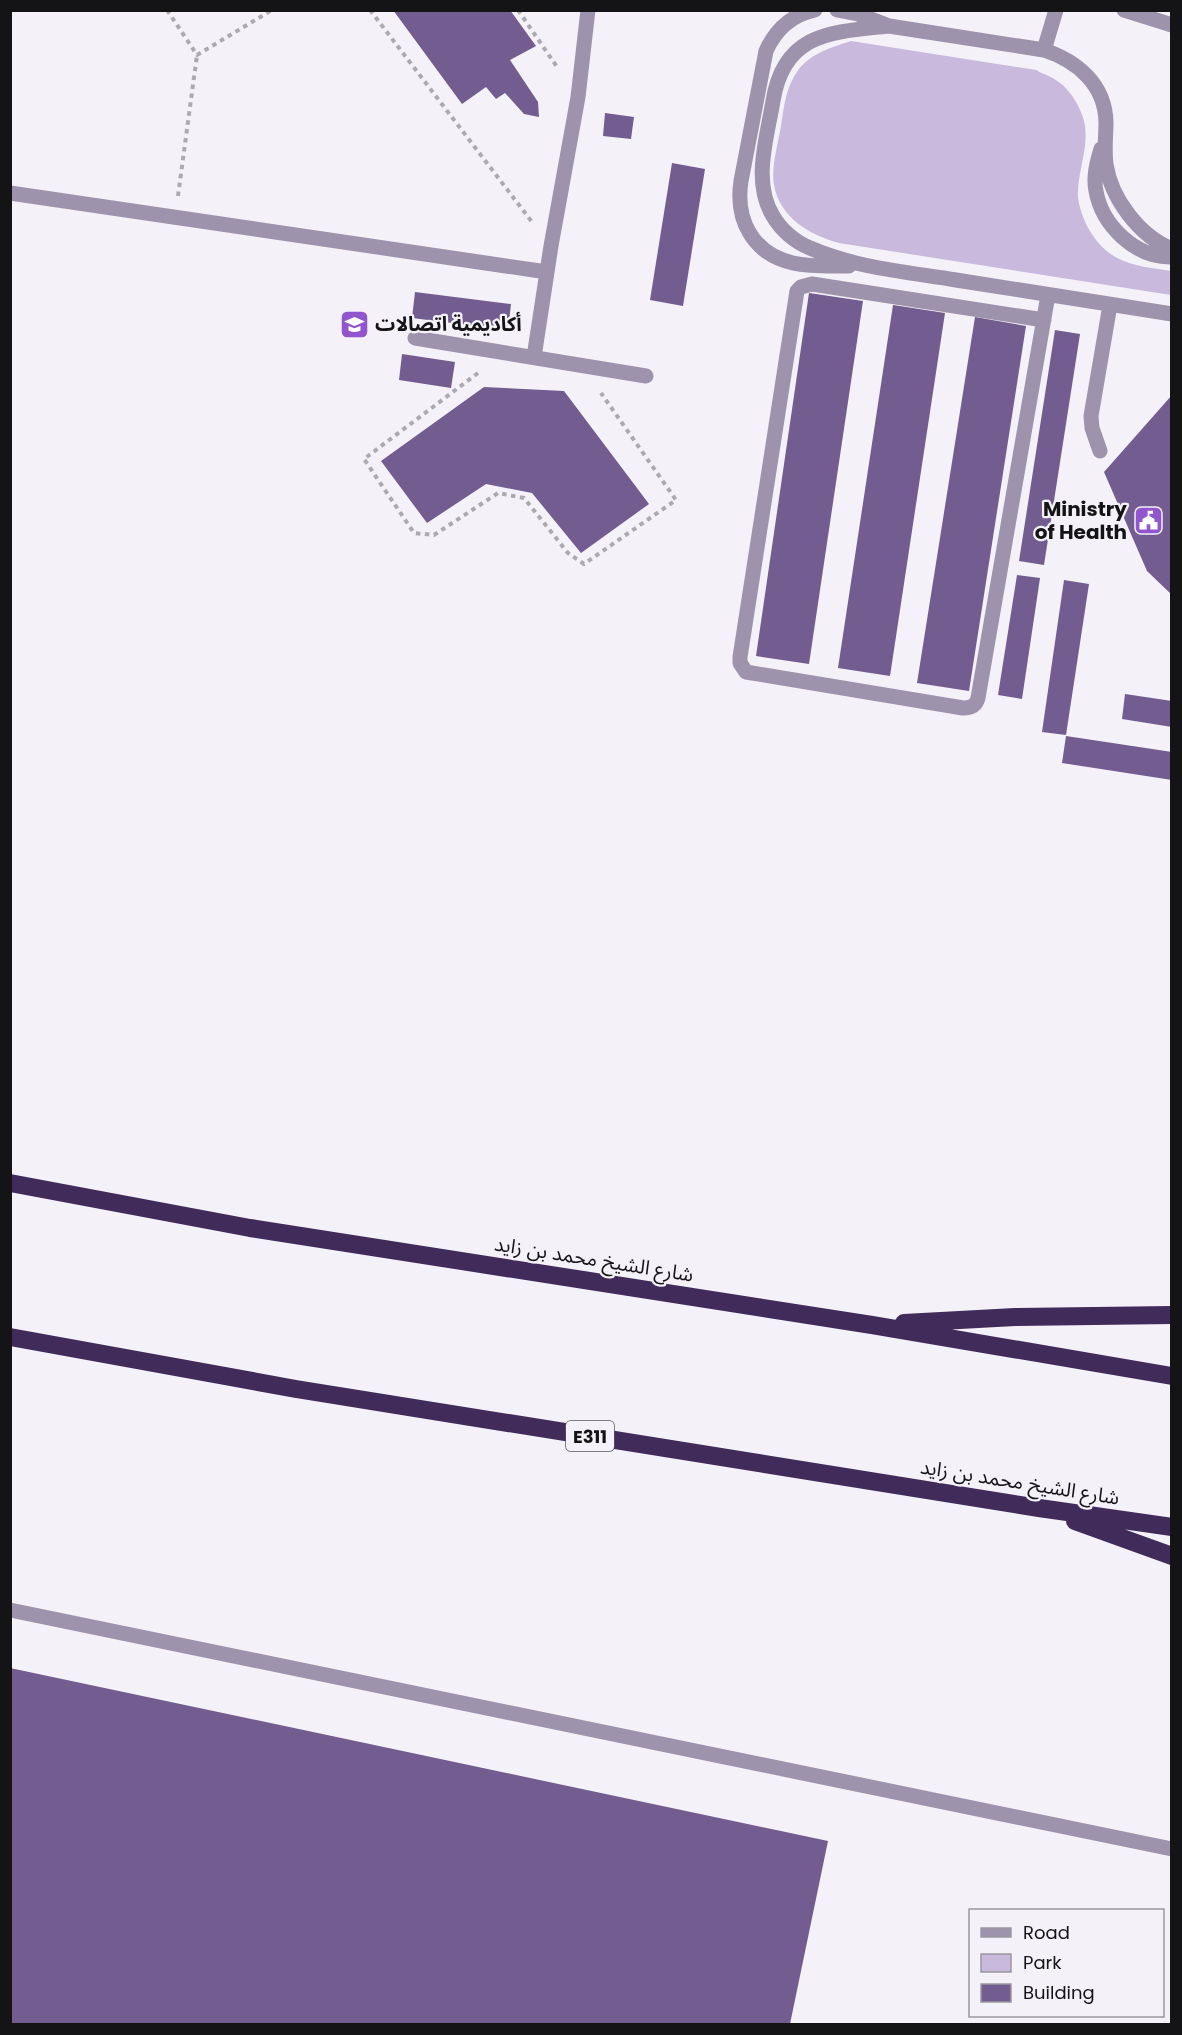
<svg xmlns="http://www.w3.org/2000/svg" width="1182" height="2035" font-family="Poppins,'Noto Sans Arabic',sans-serif">
<style>
.green{fill:#c8b9dd}
.building{fill:#735c8f}
.lines{fill:none;stroke-linecap:round;stroke-linejoin:round}
.path{stroke:#acaab0;stroke-width:4;stroke-dasharray:4.5 4.5;stroke-linecap:butt}
.minor{stroke:#9e93ac;stroke-width:15}
.highway{stroke:#412b5a;stroke-width:18}
.labels{text-anchor:middle;dominant-baseline:central;stroke-width:4.5;stroke-linejoin:round;paint-order:stroke}
.shield{fill:#f4f1f8;stroke:#57565a;stroke-width:1.5}
.shield-label{font-size:18px;font-weight:bold;fill:#141316}
.poi-label{font-size:20px;font-weight:bold;fill:#141316;stroke:#f4f1f8;text-anchor:start}
.street-label{font-size:20px;fill:#141316;stroke:#f4f1f8}
</style>
<rect width="100%" height="100%" fill="#f4f1f8"/>
<path class="green" d="M 851,41 L 1036,70 C 1043,74 1053,77 1060,83 C 1072,92 1083,111 1085,126 C 1088,148 1079,169 1078,190 C 1077,202 1082,215 1087,226 C 1108,264 1132,265 1171,271 L 1171,295 L 839,243 C 810,235 780,218 774,185 C 771,167 778,144 781,126 C 784,106 786,86 799,69 C 812,53 832,47 851,41 Z"/>
<path class="building" d="M 393,10 L 510,10 L 536,46 L 510,60 L 538,102 L 539,117 L 524,114 L 505,93 L 496,99 L 486,87 L 462,104 Z
M 605,113 L 634,117 L 631,139 L 603,136 Z
M 672,163 L 705,169 L 683,306 L 650,300 Z
M 415,292 L 511,304 L 508,330 L 412,318 Z
M 809,293 L 863,301 L 809,664 L 756,656 Z
M 893,305 L 945,313 L 890,676 L 838,668 Z
M 975,317 L 1026,326 L 969,691 L 917,683 Z
M 1055,330 L 1080,334 L 1044,565 L 1019,561 Z
M 402,354 L 455,362 L 451,388 L 399,380 Z
M 484,387 L 564,391 L 649,504 L 581,553 L 532,493 L 486,484 L 427,523 L 381,461 Z
M 1172,395 L 1172,595 L 1147,571 L 1104,472 Z
M 1017,575 L 1040,578 L 1022,699 L 998,695 Z
M 1064,580 L 1089,584 L 1066,735 L 1042,732 Z
M 1125,694 L 1172,701 L 1172,727 L 1122,719 Z
M 1066,736 L 1172,752 L 1172,780 L 1062,763 Z
M 10,1668 L 828,1841 L 790,2024 L 10,2024 Z"/>
<g class="lines">
<path class="path" d="M 167,10 L 197,55 L 272,10
M 370,10 L 532,222
M 518,10 L 557,67
M 178,196 L 197,55
M 478,373 L 364,459 L 414,533 L 434,535 L 498,493 L 524,498 L 568,553 L 584,564 L 676,500 L 601,393"/>
<path class="minor" d="M 815,10 C 791,15 776,29 766,51 L 741,181 C 735,220 753,254 793,263 C 811,267 831,266 849,266
M 837,10 L 858,14 L 889,26 L 1044,50 C 1077,61 1105,84 1106,122 C 1106,136 1104,150 1106,164 C 1111,198 1139,236 1172,249
M 1124,10 L 1172,25
M 889,26 C 832,32 784,32 773,101 C 767,138 752,182 773,216 C 781,230 795,242 810,248 C 856,268 907,272 956,280 C 1028,292 1100,303 1172,314
M 1044,50 L 1056,10
M 1101,149 C 1097,162 1093,177 1096,191 C 1102,225 1135,258 1172,257
M 10,193 L 547,272
M 1044,320 L 812,284 L 801,287 L 797,291 L 740,657 L 740,663 L 746,672 L 963,708 C 971,708 976,706 978,698 L 1048,295
M 415,338 L 646,376
M 534,357 L 551,246 L 578,97 L 588,10
M 1100,451 L 1092,428 L 1091,416 L 1110,305
M 10,1610 L 1172,1849"/>
<path class="highway" d="M 10,1183 L 250,1228 L 872,1325 L 1172,1376
M 904,1323 L 1015,1317 L 1172,1315
M 10,1337 L 296,1389 L 1039,1508 L 1172,1527
M 1075,1521 L 1172,1556"/>
</g>
<defs>
<symbol id="university-square" viewBox="-11 -11 22 22"><rect x="-9" y="-9" width="18" height="18" rx="4" fill="#9156cd" stroke="#f4f1f8"/><path d="M0-5L7-2L0 1L-7-2ZM-4 1L0 2.5L4 1V4Q0 6-4 4Z" fill="#fff"/></symbol>
<symbol id="civic-square" viewBox="-11 -11 22 22"><rect x="-9" y="-9" width="18" height="18" rx="4" fill="#9156cd" stroke="#f4f1f8"/><path d="M-.6-6.5H3V-4.5H.6V-3L4-1V1h2V6H-6V1h2V-1L-.6-3ZM-1.2 2.5V6h2.4V2.5Z" fill="#fff"/></symbol>
</defs>
<g fill-rule="evenodd">
<use href="#university-square" x="338" y="308" width="33" height="33"/>
<use href="#civic-square" x="1132" y="504" width="33" height="33"/>
</g>
<g class="labels">
<rect class="shield" x="566" y="1421" width="48" height="30" rx="4.5"/>
<g class="shield-label">
<text x="590" y="1436">E311</text>
</g>
<g class="poi-label">
<text x="375" y="324">أكاديمية اتصالات</text>
<text x="1127" y="509" text-anchor="end">Ministry<tspan x="1127" dy="23">of Health</tspan></text>
</g>
<g class="street-label">
<text transform="translate(594 1259) rotate(9)">شارع الشيخ محمد بن زايد</text>
<text transform="translate(1020 1482) rotate(9)">شارع الشيخ محمد بن زايد</text>
</g>
</g>
<rect width="1182" height="2035" fill="none" stroke="#141316" stroke-width="24"/>
<rect x="969" y="1909" width="195" height="108" fill="#f4f1f8" stroke="#9a989e" stroke-width="1.5"/>
<rect x="981" y="1928" width="30" height="9" fill="#9e93ac" stroke="#9a989e" stroke-width="1.5"/>
<text x="1023" y="1939" font-size="18" fill="#141316">Road</text>
<rect x="981" y="1954" width="30" height="18" fill="#c8b9dd" stroke="#9a989e" stroke-width="1.5"/>
<text x="1023" y="1969" font-size="18" fill="#141316">Park</text>
<rect x="981" y="1984" width="30" height="18" fill="#735c8f" stroke="#9a989e" stroke-width="1.5"/>
<text x="1023" y="1999" font-size="18" fill="#141316">Building</text>
</svg>
